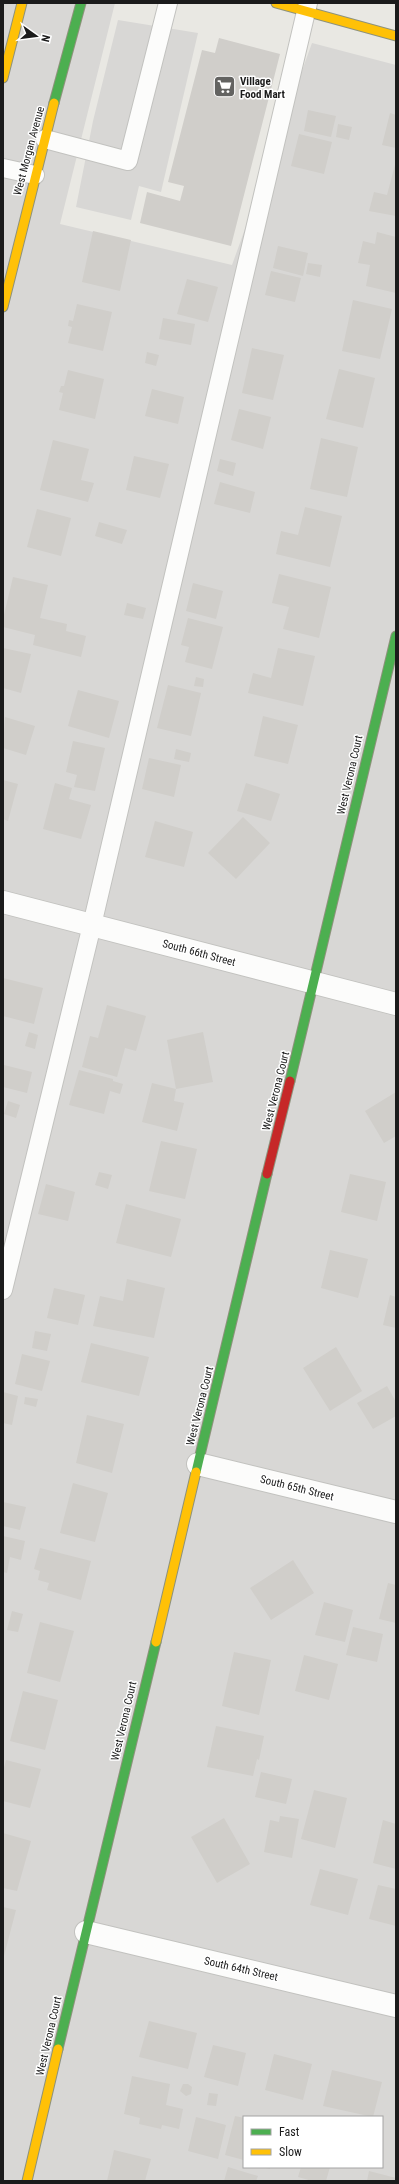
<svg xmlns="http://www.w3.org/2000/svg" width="399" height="2184" font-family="'Roboto Condensed',sans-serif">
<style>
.residential{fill:#d8d7d5;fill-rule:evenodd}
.building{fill:#d0ceca}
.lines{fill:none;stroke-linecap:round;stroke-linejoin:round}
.lane-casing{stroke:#c2c2bf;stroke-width:20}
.street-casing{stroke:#c2c2bf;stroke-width:24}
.fast-casing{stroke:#8e927c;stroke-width:11}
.slow-casing{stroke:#8e927c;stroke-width:11}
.jam-casing{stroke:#8e927c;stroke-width:11}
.lane{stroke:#fcfcfb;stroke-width:18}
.street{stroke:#fcfcfb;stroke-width:22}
.fast{stroke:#4caf50;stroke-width:9}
.slow{stroke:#ffc107;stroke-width:9}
.jam{stroke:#c62828;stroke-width:9}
.labels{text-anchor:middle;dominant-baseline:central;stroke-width:3;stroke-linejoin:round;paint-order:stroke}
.poi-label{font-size:11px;font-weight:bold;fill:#1b1b1b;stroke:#fff;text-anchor:start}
.street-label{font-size:11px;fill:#1b1b1b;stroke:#fff}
</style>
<rect width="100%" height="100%" fill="#e9e8e3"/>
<path class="residential" d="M 3,3 L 115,3 L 60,224 L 232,265 L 312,43 L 396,65 L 396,2181 L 3,2181 ZM 244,2117 L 382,2117 L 382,2167 L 244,2167 Z
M 118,20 L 198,33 L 161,192 L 139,186 L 131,220 L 76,207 L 93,121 Z"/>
<path class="building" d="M 219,38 L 280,54 L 231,246 L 140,223 L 147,192 L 180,201 L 184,186 L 168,182 L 202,50 L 215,53 Z
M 308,110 L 336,116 L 331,137 L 304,131 Z
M 390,113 L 396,115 L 396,148 L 382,145 Z
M 338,124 L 352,127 L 349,140 L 336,137 Z
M 299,134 L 332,142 L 324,174 L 291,166 Z
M 396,161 L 396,216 L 369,211 L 374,192 L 387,195 Z
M 93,231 L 131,240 L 120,291 L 82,282 Z
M 377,232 L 396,237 L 396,293 L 366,286 L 370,265 L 358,263 L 363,241 L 375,244 Z
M 278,246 L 308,253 L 303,276 L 273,268 Z
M 308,263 L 322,265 L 320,277 L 306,274 Z
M 271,271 L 301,278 L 295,302 L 265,295 Z
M 187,279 L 218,287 L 208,322 L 177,314 Z
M 353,300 L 392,309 L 380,359 L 342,351 Z
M 77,304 L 112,312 L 103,351 L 68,343 L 72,327 L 68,326 L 69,320 L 73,321 Z
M 163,318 L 195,324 L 191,345 L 159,339 Z
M 252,348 L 284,355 L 273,400 L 242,393 Z
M 147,352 L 159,355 L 156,366 L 145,363 Z
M 339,369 L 375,378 L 363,428 L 326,419 Z
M 68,370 L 104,379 L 95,419 L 59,410 L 63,393 L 59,392 L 61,386 L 64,386 Z
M 152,389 L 184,397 L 178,424 L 145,416 Z
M 239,409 L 271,417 L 263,449 L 231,440 Z
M 321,438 L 358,447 L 347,497 L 310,489 Z
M 53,440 L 89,449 L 81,480 L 94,483 L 88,502 L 40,490 Z
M 134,456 L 169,464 L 160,498 L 126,490 Z
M 220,459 L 236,463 L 233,476 L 217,471 Z
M 220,482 L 255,492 L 250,513 L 214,504 Z
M 305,507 L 342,516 L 330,567 L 276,554 L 281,531 L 298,535 Z
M 37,509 L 71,518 L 61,556 L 27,547 Z
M 99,522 L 127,530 L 122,544 L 95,536 Z
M 279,574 L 331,587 L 319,638 L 283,629 L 289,607 L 272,603 Z
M 13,577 L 48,585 L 40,618 L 67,624 L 66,631 L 86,636 L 81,657 L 33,645 L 35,635 L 3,627 L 3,619 Z
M 193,583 L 223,591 L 216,619 L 186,611 Z
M 127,603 L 146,608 L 143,619 L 124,615 Z
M 188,618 L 223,627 L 212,669 L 185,662 L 189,647 L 181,645 Z
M 3,648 L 31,654 L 21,693 L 3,688 Z
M 278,648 L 315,656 L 303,706 L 248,693 L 253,673 L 271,678 Z
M 196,677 L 204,679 L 203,687 L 194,686 Z
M 168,685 L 201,693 L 191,736 L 157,728 Z
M 78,690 L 119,701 L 109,738 L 68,726 Z
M 263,716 L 298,725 L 288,764 L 254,756 Z
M 5,717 L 35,726 L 26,755 L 3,748 Z
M 73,741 L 105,748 L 95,791 L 74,787 L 77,775 L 66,772 Z
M 176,749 L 191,753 L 189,762 L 174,759 Z
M 149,758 L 181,765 L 174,797 L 142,789 Z
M 3,780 L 18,784 L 8,821 L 3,819 Z
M 55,783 L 72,788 L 69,799 L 91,805 L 81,839 L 43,829 Z
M 246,783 L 280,794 L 271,821 L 237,811 Z
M 243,817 L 270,843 L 236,879 L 208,853 Z
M 155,821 L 193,832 L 184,867 L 145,857 Z
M 3,978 L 43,988 L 34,1024 L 3,1016 Z
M 107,1005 L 146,1016 L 136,1051 L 125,1048 L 117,1077 L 82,1067 L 90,1036 L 98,1038 Z
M 29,1032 L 38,1035 L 35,1049 L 25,1046 Z
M 203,1032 L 213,1082 L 176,1089 L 174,1101 L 184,1103 L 177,1131 L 142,1122 L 152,1083 L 176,1089 L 167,1040 Z
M 4,1065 L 32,1072 L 27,1093 L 3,1087 Z
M 79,1070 L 113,1079 L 113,1081 L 123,1084 L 120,1094 L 110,1091 L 104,1114 L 69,1105 Z
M 396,1092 L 396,1136 L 384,1143 L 365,1111 Z
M 8,1101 L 20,1105 L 16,1118 L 4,1114 Z
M 161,1141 L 197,1149 L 185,1199 L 149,1191 Z
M 99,1172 L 112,1175 L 108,1189 L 95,1185 Z
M 350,1174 L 386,1182 L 377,1221 L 341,1212 Z
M 46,1184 L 75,1192 L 68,1221 L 38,1214 Z
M 126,1204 L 181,1219 L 171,1257 L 116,1243 Z
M 330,1250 L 368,1259 L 358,1298 L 321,1288 Z
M 127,1279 L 165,1288 L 154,1338 L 93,1326 L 100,1296 L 123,1301 Z
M 54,1288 L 85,1295 L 78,1325 L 47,1318 Z
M 390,1295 L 396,1297 L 396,1328 L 383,1325 Z
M 35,1331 L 51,1334 L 47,1351 L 32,1348 Z
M 91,1343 L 149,1357 L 139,1396 L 81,1382 Z
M 336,1347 L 362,1391 L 330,1411 L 303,1368 Z
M 22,1354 L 50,1361 L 42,1391 L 15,1384 Z
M 387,1386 L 396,1402 L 396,1416 L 373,1429 L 357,1403 Z
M 3,1392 L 18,1396 L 12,1425 L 3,1423 Z
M 25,1397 L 38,1399 L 36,1407 L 24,1404 Z
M 87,1415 L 124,1424 L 112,1473 L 76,1463 Z
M 73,1483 L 108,1493 L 95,1542 L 60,1533 Z
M 3,1502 L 26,1507 L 20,1530 L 3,1526 Z
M 3,1536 L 25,1541 L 21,1560 L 10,1557 L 7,1573 L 3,1572 Z
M 40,1548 L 91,1561 L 81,1600 L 47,1590 L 49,1583 L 38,1580 L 40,1571 L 34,1569 Z
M 293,1560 L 314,1593 L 271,1620 L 250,1588 Z
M 388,1583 L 396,1585 L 396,1623 L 379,1619 Z
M 324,1602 L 353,1610 L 345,1642 L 315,1635 Z
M 12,1611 L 23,1614 L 18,1632 L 7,1630 Z
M 40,1622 L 74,1631 L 60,1682 L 27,1673 Z
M 353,1627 L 383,1634 L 377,1662 L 346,1655 Z
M 234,1652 L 271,1660 L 259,1715 L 222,1706 Z
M 304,1655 L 338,1664 L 329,1700 L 295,1691 Z
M 23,1691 L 58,1700 L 45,1750 L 10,1741 Z
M 216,1726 L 264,1736 L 259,1760 L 257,1759 L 253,1776 L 207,1767 Z
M 6,1760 L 41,1769 L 30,1808 L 3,1801 L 3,1771 Z
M 261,1772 L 292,1779 L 286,1804 L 255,1797 Z
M 314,1790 L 347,1798 L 335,1848 L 301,1839 Z
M 280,1816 L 299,1819 L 292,1858 L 264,1852 L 270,1820 L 279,1822 Z
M 224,1818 L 250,1864 L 217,1883 L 191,1837 Z
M 383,1820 L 396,1824 L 396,1869 L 373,1863 Z
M 3,1833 L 31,1841 L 17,1891 L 3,1888 Z
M 320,1869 L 358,1879 L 348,1915 L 310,1905 Z
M 378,1885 L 396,1889 L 396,1926 L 369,1919 Z
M 3,1907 L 16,1910 L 4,1956 L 3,1956 Z
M 149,2021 L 197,2033 L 188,2069 L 139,2057 Z
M 213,2045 L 246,2053 L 238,2086 L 204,2077 Z
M 274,2054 L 312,2064 L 303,2100 L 265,2090 Z
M 332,2070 L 382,2082 L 373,2117 L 323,2106 Z
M 132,2076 L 170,2084 L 166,2105 L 183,2109 L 179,2129 L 162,2125 L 161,2129 L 139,2124 L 140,2118 L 124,2114 Z
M 183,2084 L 188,2084 L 192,2087 L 191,2094 L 186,2096 L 180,2091 Z
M 209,2093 L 218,2094 L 216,2106 L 207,2105 Z
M 235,2116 L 244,2118 L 244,2160 L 225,2155 Z
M 196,2117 L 226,2125 L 218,2159 L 188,2151 Z
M 114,2150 L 151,2159 L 145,2181 L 107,2181 Z
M 228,2167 L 258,2176 L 256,2181 L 224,2181 Z
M 261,2167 L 270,2167 L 270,2169 Z
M 301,2167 L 330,2167 L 326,2181 L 312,2181 L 298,2177 Z
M 369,2171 L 396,2178 L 396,2181 L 367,2181 Z"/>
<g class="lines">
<defs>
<path id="lane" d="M 45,139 L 128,161 L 168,3
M 3,168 L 35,175
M 3,1290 L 92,925 L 308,3"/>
<path id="street" d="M 3,902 L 396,1004
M 198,1464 L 396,1512
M 86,1932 L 396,2006"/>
<path id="fast" d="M 54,103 L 81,3
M 290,1081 L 396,636
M 196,1472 L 267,1174
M 58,2049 L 156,1642"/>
<path id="slow" d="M 276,3 L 396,36
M 3,78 L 22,3
M 3,307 L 54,103
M 156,1642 L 196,1472
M 27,2181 L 58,2049"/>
<path id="jam" d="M 267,1174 L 290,1081"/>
</defs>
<use href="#lane" class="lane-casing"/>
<use href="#street" class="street-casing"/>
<use href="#fast" class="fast-casing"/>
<use href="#slow" class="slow-casing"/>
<use href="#jam" class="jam-casing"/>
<use href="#lane" class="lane"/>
<use href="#street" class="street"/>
<use href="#fast" class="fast"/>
<use href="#slow" class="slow"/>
<use href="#jam" class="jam"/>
</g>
<defs>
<symbol id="supermarket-square" viewBox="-11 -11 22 22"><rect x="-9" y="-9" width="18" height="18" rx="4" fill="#636361" stroke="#fff"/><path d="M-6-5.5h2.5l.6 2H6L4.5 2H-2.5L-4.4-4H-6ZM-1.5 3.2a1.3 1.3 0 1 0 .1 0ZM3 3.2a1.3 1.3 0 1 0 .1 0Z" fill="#fff"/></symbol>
</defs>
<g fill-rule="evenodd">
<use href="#supermarket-square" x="212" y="74" width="25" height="25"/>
</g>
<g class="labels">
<g class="poi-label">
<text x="240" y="81">Village<tspan x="240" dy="13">Food Mart</tspan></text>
</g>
<g class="street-label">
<text transform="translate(29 151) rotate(-75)">West Morgan Avenue</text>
<text transform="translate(350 775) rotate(-77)">West Verona Court</text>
<text transform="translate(199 953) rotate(15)">South 66th Street</text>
<text transform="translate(276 1091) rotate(-76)">West Verona Court</text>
<text transform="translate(200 1406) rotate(-76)">West Verona Court</text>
<text transform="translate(297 1488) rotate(14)">South 65th Street</text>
<text transform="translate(124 1721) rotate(-77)">West Verona Court</text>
<text transform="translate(241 1969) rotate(13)">South 64th Street</text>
<text transform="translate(49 2036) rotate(-77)">West Verona Court</text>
</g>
</g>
<rect width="399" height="2184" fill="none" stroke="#1b1b1b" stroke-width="8"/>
<rect x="243" y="2116" width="140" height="52" fill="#ffffff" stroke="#a4a4a4"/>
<rect x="251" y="2129" width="20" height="6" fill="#4caf50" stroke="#a4a4a4"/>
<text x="279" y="2136" font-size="12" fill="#1b1b1b">Fast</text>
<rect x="251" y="2149" width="20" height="6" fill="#ffc107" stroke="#a4a4a4"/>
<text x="279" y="2156" font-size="12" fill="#1b1b1b">Slow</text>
<g transform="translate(36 36) rotate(104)" stroke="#ffffff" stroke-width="3" paint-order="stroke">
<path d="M0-3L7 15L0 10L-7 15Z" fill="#1b1b1b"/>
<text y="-6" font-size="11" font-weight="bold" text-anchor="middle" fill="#1b1b1b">N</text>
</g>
</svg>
